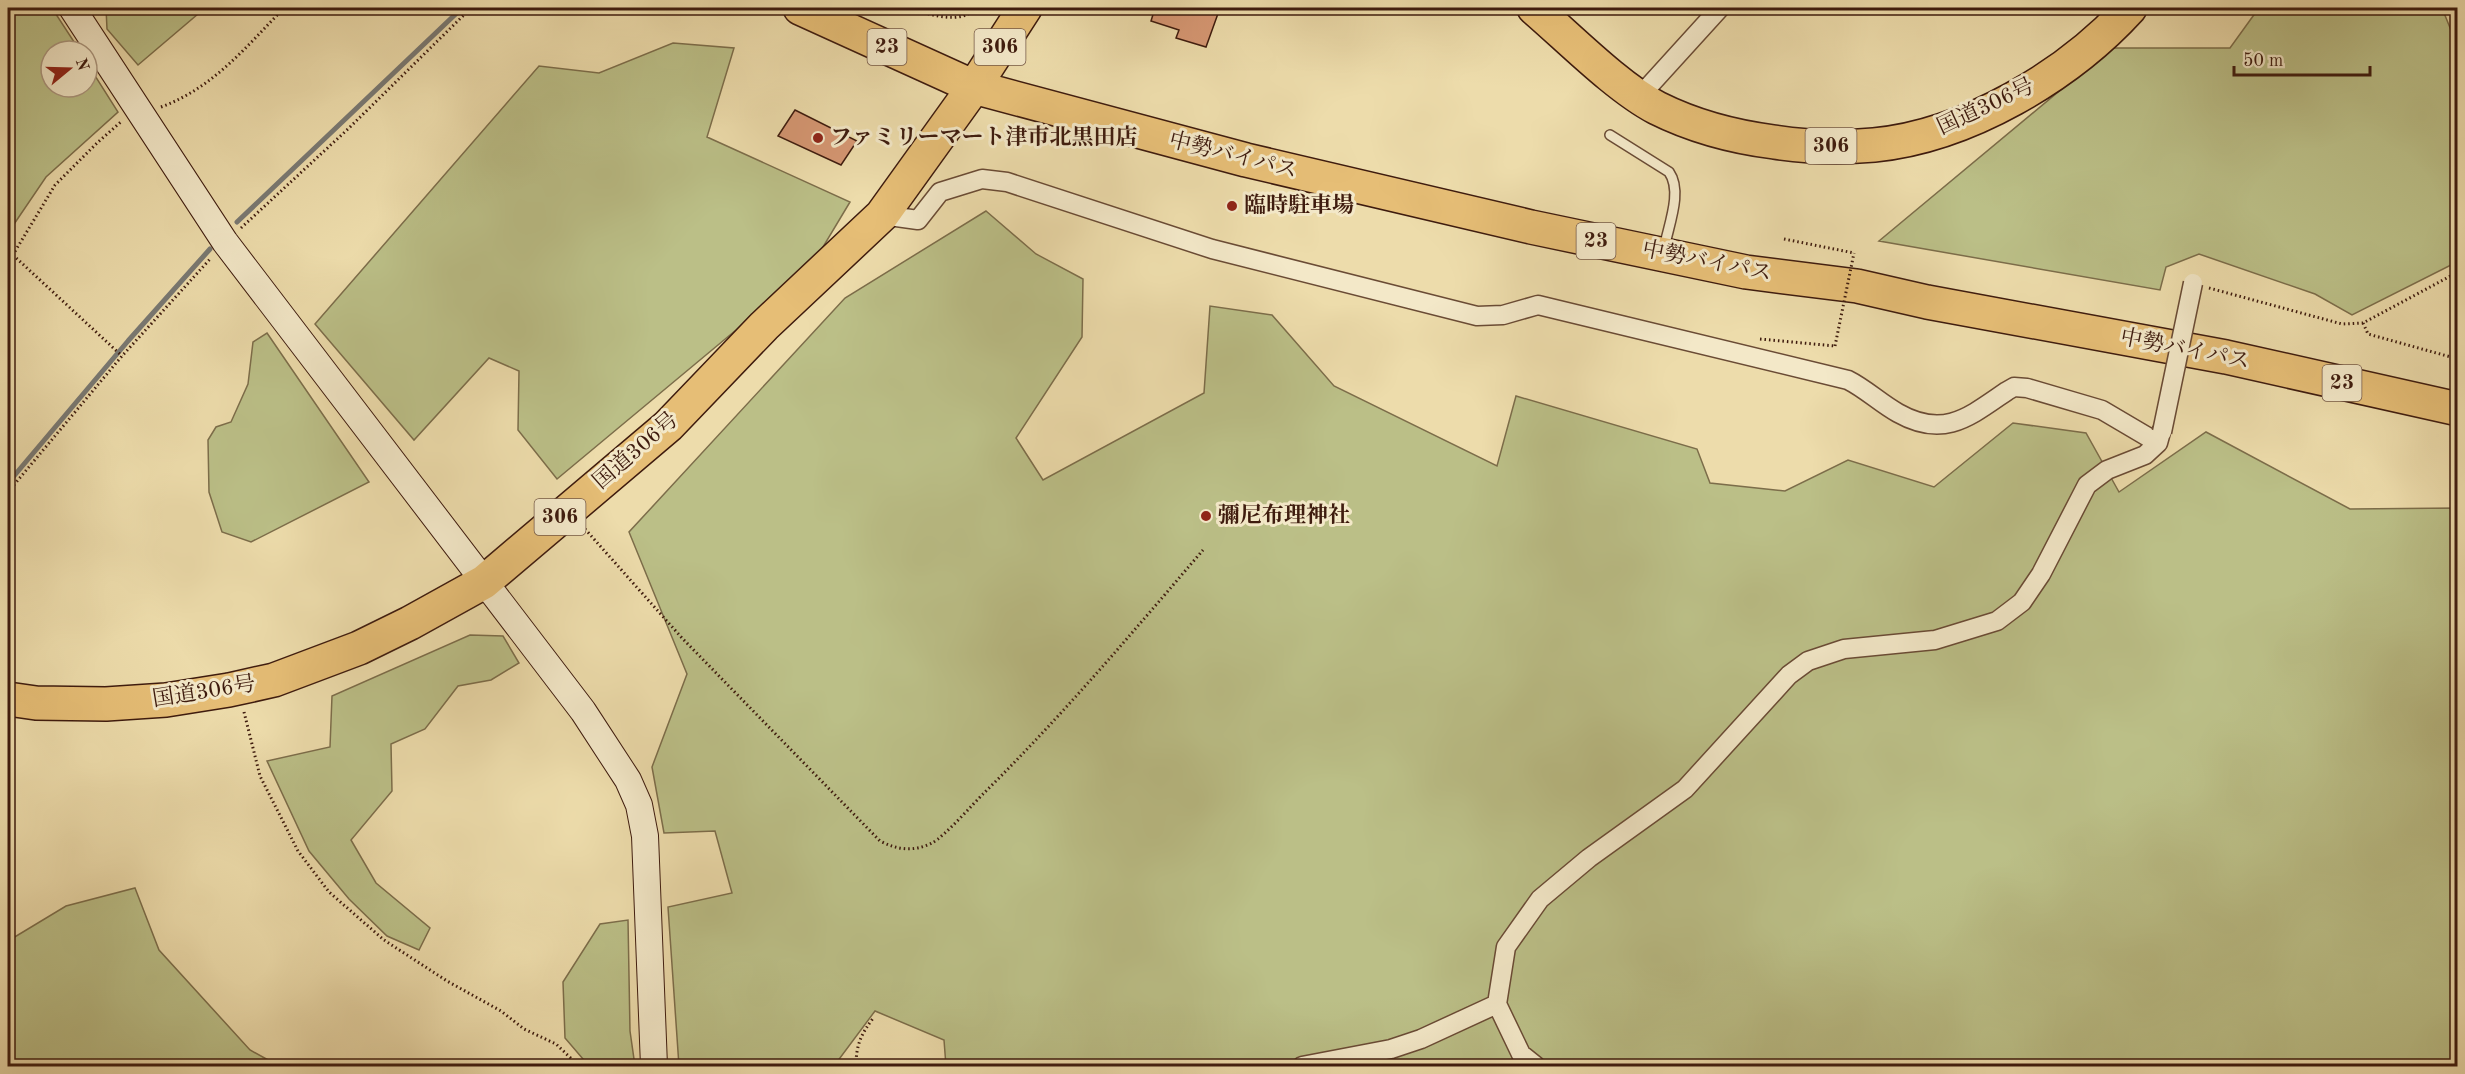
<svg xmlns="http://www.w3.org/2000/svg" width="2465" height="1074" font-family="'Old Standard TT','Noto Serif JP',serif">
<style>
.green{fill:#bbbf87;stroke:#7c6d4a;stroke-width:1.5}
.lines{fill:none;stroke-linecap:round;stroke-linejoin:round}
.stream{stroke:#797973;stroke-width:5}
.building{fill:#d69773;stroke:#3e1b0e;stroke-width:1.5}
.lane-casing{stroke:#6a4b35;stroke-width:12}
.street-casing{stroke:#6a4b35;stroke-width:21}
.secondary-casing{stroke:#3e1b0e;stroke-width:28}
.highway-casing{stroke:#3e1b0e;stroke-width:36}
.path{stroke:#3e1b0e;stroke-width:3;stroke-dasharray:1.5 3;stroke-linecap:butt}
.lane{stroke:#f3e8c8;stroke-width:9}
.street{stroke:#f3e8c8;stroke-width:18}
.secondary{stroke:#f3e8c8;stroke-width:26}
.highway{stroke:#e6be76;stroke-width:33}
.street-bridge-casing{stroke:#6a4b35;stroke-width:21;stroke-linecap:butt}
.path-bridge{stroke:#3e1b0e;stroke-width:3;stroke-dasharray:1.5 3;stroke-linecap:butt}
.street-bridge{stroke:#f3e8c8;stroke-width:18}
.poi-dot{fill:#8f2418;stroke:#f3e8c8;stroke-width:2}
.labels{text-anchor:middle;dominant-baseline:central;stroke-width:6;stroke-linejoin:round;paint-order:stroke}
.shield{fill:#f3e8c8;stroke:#745846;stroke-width:1.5}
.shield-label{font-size:21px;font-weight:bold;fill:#3e1b0e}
.street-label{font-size:22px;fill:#3e1b0e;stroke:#f3e8c8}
.poi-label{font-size:22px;font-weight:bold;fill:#3e1b0e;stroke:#f3e8c8;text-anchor:start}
</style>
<rect width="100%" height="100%" fill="#eddcab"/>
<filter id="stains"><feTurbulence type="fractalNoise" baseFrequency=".00333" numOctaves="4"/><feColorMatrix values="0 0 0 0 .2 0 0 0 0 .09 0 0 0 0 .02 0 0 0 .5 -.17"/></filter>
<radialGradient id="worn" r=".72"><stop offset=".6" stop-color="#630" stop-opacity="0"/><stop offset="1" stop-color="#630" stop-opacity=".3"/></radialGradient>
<path class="green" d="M 8,8 L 52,8 L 80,51 L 51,51 L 51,87 L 87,87 L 87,63 L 118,112 L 46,177 L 8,233 Z
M 106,8 L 205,8 L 138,65 L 107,29 Z
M 2267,8 L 2442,8 L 2457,45 L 2457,262 L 2352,315 L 2315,294 L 2199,254 L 2166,267 L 2160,290 L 1879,241 L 2111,48 L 2230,48 L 2256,12 Z
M 673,43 L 734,48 L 707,137 L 850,202 L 820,252 L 736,330 L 557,479 L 518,430 L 519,371 L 489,358 L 414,440 L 315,324 L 539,66 L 599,73 Z
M 986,211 L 1036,254 L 1083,279 L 1082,337 L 1016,438 L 1043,480 L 1204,393 L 1210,306 L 1272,315 L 1334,386 L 1497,466 L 1516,396 L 1697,449 L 1710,483 L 1785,491 L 1848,460 L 1934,487 L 2013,423 L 2086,433 L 2119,492 L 2206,432 L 2350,509 L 2457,508 L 2457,1066 L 946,1066 L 944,1040 L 875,1011 L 834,1066 L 679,1066 L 668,907 L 732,893 L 715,831 L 664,833 L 652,767 L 687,674 L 629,532 L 845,298 Z
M 267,333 L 369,482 L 251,542 L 222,532 L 209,492 L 208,440 L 216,427 L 231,422 L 248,384 L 253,342 Z
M 470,635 L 503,636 L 519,663 L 491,680 L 458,686 L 425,729 L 391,744 L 392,791 L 351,840 L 376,883 L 430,928 L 419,950 L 387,936 L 349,899 L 309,851 L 267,761 L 330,747 L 332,696 Z
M 135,888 L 159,950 L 250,1050 L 279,1066 L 8,1066 L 8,941 L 66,906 Z
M 628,920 L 630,1031 L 635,1066 L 589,1066 L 565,1038 L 563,982 L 600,924 Z"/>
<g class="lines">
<path class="stream" d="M 237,222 L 462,8
M 8,483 L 128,341 L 210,249"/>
</g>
<path class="building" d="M 1155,8 L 1220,8 L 1206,47 L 1176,38 L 1179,30 L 1151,21 Z
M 795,110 L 857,141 L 841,165 L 778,136 Z"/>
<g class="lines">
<defs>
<path id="lane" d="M 1610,135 L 1669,172 C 1683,192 1668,226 1664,249"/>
<path id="street" d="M 1640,96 L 1720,8
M 882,215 L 918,220 L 940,192 L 982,179 L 1007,182 L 1212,249 L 1477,316 L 1503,315 L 1538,305 L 1848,380 C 1866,389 1880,403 1898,413 C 1944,439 1969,417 2007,391 L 2014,387 L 2027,388 L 2102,410 L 2158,443
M 1302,1066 L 1391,1049 L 1421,1039 L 1497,1004
M 1536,1066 L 1521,1054 L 1497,1004 L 1506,947 L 1540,899 L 1589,858 L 1685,789 L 1789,675 L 1808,661 L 1844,649 L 1935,640 L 1997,621 L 2022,602 L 2041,574 L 2087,485 L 2107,470 L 2145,455 L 2158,443 L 2161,432"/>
<path id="secondary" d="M 72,8 L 225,242 L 583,711 L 628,780 L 639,805 L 645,836 L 654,1066"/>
<path id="highway" d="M 800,8 L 974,87 L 1246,160 L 1531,227 L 1746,272 L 1857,286 L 1927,302 L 2226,357 L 2458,409
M 1534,8 C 1569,38 1617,87 1657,108 C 1693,126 1735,137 1774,142 C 1807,147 1841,148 1874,145 C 1967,136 2068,76 2130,8
M 8,699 L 36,703 L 106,704 L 166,700 L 229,690 L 274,680 L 359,648 L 410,623 L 484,582 L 668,426 L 764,326 L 882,215 L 974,87 L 1025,8"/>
</defs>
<use href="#lane" class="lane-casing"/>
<use href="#street" class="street-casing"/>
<use href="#secondary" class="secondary-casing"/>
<use href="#highway" class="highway-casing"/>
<path class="path" d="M 911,8 C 929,15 961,25 976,8
M 2455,8 L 2458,13
M 161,107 C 213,88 246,47 284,8
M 241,228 L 348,129 L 471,8
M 1784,239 L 1854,253
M 13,255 L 122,356
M 8,263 L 55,185 L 98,142 L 122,121
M 2209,288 L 2342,324 L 2363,323 L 2458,272
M 2363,323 L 2368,334 L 2458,359
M 1760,339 L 1835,346
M 8,492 L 122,356 L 211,258
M 585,529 L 682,638 L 880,841 C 898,850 913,852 932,843 C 945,836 972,805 984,793 C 1062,716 1132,633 1203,550
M 244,712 L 260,776 L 298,851 L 329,892 L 384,940 L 447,981 L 501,1011 L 524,1029 L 556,1044 L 579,1066
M 856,1066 C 856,1045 861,1034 874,1017"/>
<use href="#lane" class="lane"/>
<use href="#street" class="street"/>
<use href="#secondary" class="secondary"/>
<use href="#highway" class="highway"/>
<defs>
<path id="street-bridge" d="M 2162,432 L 2193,283"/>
</defs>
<use href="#street-bridge" class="street-bridge-casing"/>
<path class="path-bridge" d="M 1835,346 L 1854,253"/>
<use href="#street-bridge" class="street-bridge"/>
</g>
<g class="poi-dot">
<circle cx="818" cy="138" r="6"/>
<circle cx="1232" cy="206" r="6"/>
<circle cx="1206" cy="516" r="6"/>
</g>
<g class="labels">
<g class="shield">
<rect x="867.5" y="29" width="39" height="36" rx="4.5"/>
<rect x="974.5" y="29" width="51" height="36" rx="4.5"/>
<rect x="1805.5" y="128" width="51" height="36" rx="4.5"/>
<rect x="1576.5" y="223" width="39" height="36" rx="4.5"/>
<rect x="2322.5" y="365" width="39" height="36" rx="4.5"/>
<rect x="534.5" y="499" width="51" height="36" rx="4.5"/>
</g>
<g class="shield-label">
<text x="887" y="47">23</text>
<text x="1000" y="47">306</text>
<text x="1831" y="146">306</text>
<text x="1596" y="241">23</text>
<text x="2342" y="383">23</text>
<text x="560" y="517">306</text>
</g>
<g class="street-label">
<text transform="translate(1986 107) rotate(-25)">国道306号</text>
<text transform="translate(1233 156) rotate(14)">中勢バイパス</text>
<text transform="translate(1707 262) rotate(11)">中勢バイパス</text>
<text transform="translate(2185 350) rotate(11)">中勢バイパス</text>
<text transform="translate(636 451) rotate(-41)">国道306号</text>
<text transform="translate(204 692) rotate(-9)">国道306号</text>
</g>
<g class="poi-label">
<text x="830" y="138">ファミリーマート津市北黒田店</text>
<text x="1244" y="206">臨時駐車場</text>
<text x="1218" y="516">彌尼布理神社</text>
</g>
</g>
<rect width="2465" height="1074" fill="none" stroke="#eddcab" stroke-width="30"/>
<rect x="9" y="9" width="2447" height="1056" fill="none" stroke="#3e1b0e" stroke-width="3"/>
<rect x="15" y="15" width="2435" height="1044" fill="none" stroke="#3e1b0e" stroke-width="1.5"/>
<g transform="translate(69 69) rotate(71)"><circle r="28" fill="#f3e8c8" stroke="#ab967e" stroke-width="1.5"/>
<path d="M0-4.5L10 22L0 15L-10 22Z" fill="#8f2418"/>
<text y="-9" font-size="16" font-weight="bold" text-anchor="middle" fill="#3e1b0e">N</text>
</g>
<path d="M2234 66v9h136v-9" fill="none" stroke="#3e1b0e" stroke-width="3"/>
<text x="2243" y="66" font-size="18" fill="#3e1b0e" stroke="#f3e8c8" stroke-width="4.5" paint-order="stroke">50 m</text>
<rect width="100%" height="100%" filter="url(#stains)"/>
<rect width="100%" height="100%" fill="url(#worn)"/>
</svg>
